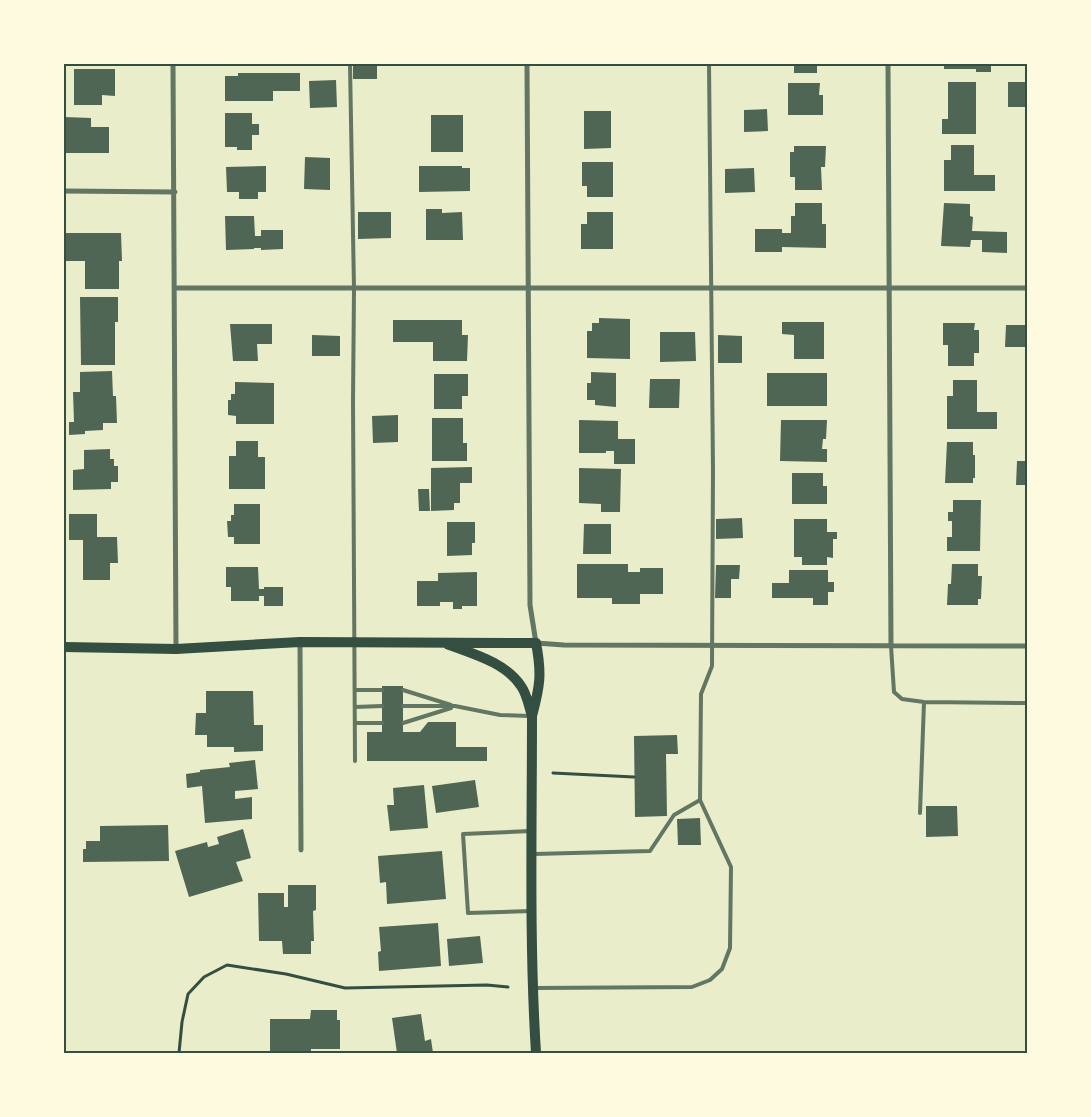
<svg xmlns="http://www.w3.org/2000/svg" width="1091" height="1117" font-family="'Titillium Web',sans-serif">
<style>
.building{fill:#4f6655}
.lines{fill:none;stroke-linecap:round;stroke-linejoin:round}
.path{stroke:#344e41;stroke-width:3}
.service{stroke:#617663;stroke-width:4}
.minor{stroke:#617663;stroke-width:5}
.secondary{stroke:#344e41;stroke-width:10}
.neatline{fill:none;stroke:#344e41;stroke-width:2}
</style>
<rect width="100%" height="100%" fill="#e9edc9"/>
<path class="building" d="M 353,64 L 377,64 L 377,79 L 353,79 Z
M 794,64 L 817,64 L 817,73 L 794,73 Z
M 944,64 L 991,64 L 991,72 L 976,72 L 976,69 L 944,69 Z
M 74,69 L 115,69 L 115,96 L 102,95 L 102,105 L 74,105 Z
M 238,73 L 300,73 L 300,91 L 273,91 L 273,101 L 225,101 L 225,76 L 238,76 Z
M 336,80 L 337,107 L 310,108 L 309,81 Z
M 948,82 L 976,82 L 976,134 L 942,134 L 942,119 L 948,119 Z
M 1008,82 L 1027,82 L 1027,107 L 1008,107 Z
M 788,83 L 820,83 L 819,95 L 823,95 L 823,115 L 788,115 Z
M 767,109 L 768,131 L 744,132 L 744,110 Z
M 584,111 L 611,111 L 611,148 L 584,149 Z
M 225,113 L 252,113 L 252,124 L 259,124 L 259,135 L 252,135 L 252,150 L 237,150 L 237,147 L 225,147 Z
M 431,115 L 463,115 L 463,152 L 431,152 Z
M 64,117 L 91,118 L 91,127 L 109,127 L 109,153 L 64,153 Z
M 951,145 L 974,145 L 974,175 L 995,175 L 995,191 L 944,191 L 944,160 L 951,160 Z
M 794,146 L 826,146 L 825,167 L 821,167 L 822,190 L 795,190 L 795,177 L 790,177 L 790,152 L 794,152 Z
M 305,157 L 330,158 L 330,190 L 304,189 Z
M 582,162 L 613,162 L 613,197 L 587,197 L 587,186 L 582,186 Z
M 266,166 L 266,192 L 258,192 L 258,199 L 239,199 L 239,192 L 227,192 L 226,167 Z
M 419,166 L 462,166 L 462,168 L 470,168 L 470,191 L 419,192 Z
M 754,168 L 755,192 L 725,193 L 725,169 Z
M 795,203 L 822,203 L 822,224 L 826,224 L 826,248 L 782,247 L 782,252 L 755,252 L 755,229 L 782,229 L 782,233 L 791,233 L 791,216 L 795,216 Z
M 944,203 L 970,204 L 970,216 L 973,217 L 972,231 L 1007,232 L 1007,253 L 982,252 L 982,240 L 971,240 L 970,247 L 941,246 Z
M 426,209 L 442,209 L 442,213 L 462,212 L 463,240 L 426,240 Z
M 358,212 L 391,212 L 391,238 L 358,239 Z
M 587,212 L 613,212 L 613,249 L 581,249 L 581,224 L 587,224 Z
M 225,216 L 254,216 L 255,236 L 261,236 L 261,230 L 283,230 L 283,249 L 261,250 L 261,248 L 254,248 L 254,249 L 226,250 Z
M 64,233 L 121,233 L 122,261 L 119,261 L 119,289 L 85,289 L 85,261 L 64,261 Z
M 80,297 L 118,297 L 118,322 L 115,322 L 115,365 L 81,365 Z
M 599,318 L 630,319 L 630,359 L 587,358 L 587,331 L 592,331 L 592,323 L 599,323 Z
M 393,320 L 462,320 L 462,335 L 468,335 L 467,361 L 433,361 L 433,342 L 393,342 Z
M 782,322 L 824,322 L 824,359 L 794,359 L 794,335 L 782,334 Z
M 943,323 L 975,323 L 974,330 L 979,330 L 979,353 L 974,353 L 974,366 L 948,366 L 948,345 L 943,345 Z
M 230,324 L 272,324 L 272,344 L 257,344 L 258,361 L 233,361 Z
M 1006,325 L 1027,325 L 1027,347 L 1005,347 Z
M 660,332 L 695,332 L 696,361 L 660,362 Z
M 312,335 L 340,336 L 340,356 L 312,356 Z
M 718,335 L 742,336 L 742,363 L 718,363 Z
M 112,371 L 113,396 L 116,396 L 117,423 L 103,423 L 103,430 L 85,431 L 85,434 L 69,435 L 69,422 L 74,422 L 73,392 L 80,392 L 80,372 Z
M 591,372 L 616,373 L 616,407 L 595,405 L 595,400 L 587,400 L 587,383 L 591,383 Z
M 767,373 L 827,373 L 827,406 L 767,406 Z
M 434,374 L 468,374 L 468,396 L 462,396 L 462,409 L 434,409 Z
M 650,379 L 680,379 L 679,408 L 649,408 Z
M 953,380 L 977,380 L 977,412 L 997,412 L 997,429 L 947,429 L 947,396 L 953,396 Z
M 235,382 L 274,383 L 274,424 L 236,424 L 236,416 L 228,415 L 228,400 L 231,400 L 231,394 L 235,394 Z
M 398,415 L 398,442 L 373,443 L 372,416 Z
M 432,418 L 463,418 L 463,443 L 467,443 L 467,461 L 432,461 Z
M 579,420 L 618,421 L 618,439 L 635,439 L 635,464 L 614,464 L 614,451 L 606,451 L 606,453 L 579,453 Z
M 781,420 L 827,420 L 826,439 L 823,439 L 822,449 L 827,449 L 827,462 L 780,461 Z
M 236,441 L 258,441 L 258,457 L 265,457 L 265,489 L 229,489 L 229,456 L 236,456 Z
M 947,442 L 973,442 L 973,455 L 975,455 L 975,478 L 973,478 L 973,483 L 945,483 Z
M 110,449 L 110,459 L 114,459 L 114,466 L 118,466 L 118,482 L 111,482 L 111,489 L 73,490 L 73,470 L 84,469 L 84,450 Z
M 1017,461 L 1027,461 L 1027,485 L 1016,485 Z
M 472,467 L 472,483 L 460,483 L 460,503 L 454,503 L 454,510 L 431,511 L 431,468 Z
M 579,468 L 621,469 L 620,512 L 601,512 L 601,504 L 579,503 Z
M 792,473 L 823,473 L 823,486 L 827,486 L 827,504 L 792,504 Z
M 418,489 L 429,489 L 430,511 L 419,511 Z
M 953,500 L 981,500 L 980,551 L 947,551 L 947,537 L 952,537 L 952,521 L 948,521 L 948,512 L 953,512 Z
M 234,504 L 260,504 L 260,544 L 234,544 L 234,537 L 228,537 L 227,521 L 231,521 L 231,515 L 234,515 Z
M 69,514 L 97,514 L 97,537 L 117,537 L 118,563 L 110,563 L 110,580 L 83,580 L 83,540 L 69,540 Z
M 742,518 L 743,538 L 716,539 L 716,519 Z
M 794,519 L 827,519 L 827,532 L 837,532 L 837,539 L 833,539 L 833,558 L 827,557 L 827,565 L 802,565 L 802,557 L 794,557 Z
M 447,522 L 475,522 L 475,543 L 472,543 L 472,555 L 447,556 Z
M 584,524 L 611,524 L 611,554 L 583,554 Z
M 577,564 L 628,564 L 628,572 L 640,572 L 640,568 L 663,568 L 663,594 L 640,594 L 640,604 L 612,604 L 612,598 L 577,598 Z
M 952,564 L 978,564 L 978,576 L 982,576 L 981,599 L 978,599 L 978,605 L 947,605 L 948,584 L 951,584 Z
M 716,565 L 740,565 L 739,579 L 731,579 L 731,598 L 715,598 Z
M 226,567 L 258,567 L 259,589 L 264,589 L 264,587 L 283,587 L 283,606 L 264,606 L 264,596 L 259,596 L 259,601 L 231,601 L 231,587 L 226,587 Z
M 789,570 L 828,570 L 828,582 L 834,582 L 834,592 L 828,592 L 828,605 L 813,605 L 813,598 L 772,598 L 772,583 L 789,583 Z
M 477,572 L 477,606 L 462,606 L 462,609 L 453,609 L 453,602 L 440,602 L 440,606 L 417,606 L 417,581 L 438,581 L 438,573 Z
M 382,686 L 403,686 L 403,732 L 420,732 L 428,722 L 456,722 L 456,747 L 487,747 L 487,761 L 367,761 L 367,732 L 382,732 Z
M 206,691 L 253,691 L 254,725 L 263,725 L 263,751 L 234,752 L 234,747 L 207,747 L 207,735 L 195,735 L 196,713 L 206,713 Z
M 677,735 L 678,754 L 666,754 L 667,816 L 635,817 L 634,736 Z
M 255,760 L 258,789 L 235,791 L 235,799 L 252,797 L 252,819 L 205,823 L 202,786 L 187,788 L 186,774 L 200,772 L 200,770 L 230,767 L 229,763 Z
M 475,780 L 479,807 L 436,813 L 432,786 Z
M 424,785 L 428,828 L 390,831 L 387,805 L 394,805 L 393,788 Z
M 926,806 L 957,806 L 958,836 L 926,837 Z
M 700,818 L 701,845 L 678,845 L 677,819 Z
M 168,825 L 169,861 L 83,862 L 83,849 L 86,849 L 86,841 L 100,841 L 100,826 Z
M 243,829 L 251,858 L 236,862 L 243,881 L 189,897 L 175,851 L 207,842 L 208,847 L 219,844 L 217,837 Z
M 442,851 L 446,899 L 387,904 L 386,882 L 380,883 L 378,856 Z
M 288,885 L 316,885 L 316,910 L 313,911 L 314,941 L 311,941 L 311,954 L 283,954 L 282,941 L 259,941 L 258,893 L 284,893 L 284,907 L 288,907 Z
M 438,923 L 441,966 L 379,971 L 378,952 L 381,951 L 379,927 Z
M 480,936 L 483,963 L 449,966 L 447,939 Z
M 311,1010 L 337,1010 L 337,1020 L 340,1020 L 340,1049 L 311,1049 L 311,1053 L 270,1053 L 270,1019 L 310,1019 Z
M 421,1014 L 425,1041 L 431,1039 L 433,1053 L 397,1053 L 392,1018 Z"/>
<g class="lines">
<path class="path" d="M 553,773 L 634,777
M 179,1053 L 182,1022 L 188,994 L 204,977 L 227,965 L 286,974 L 345,988 L 487,985 L 508,987"/>
<path class="service" d="M 350,64 L 354,289 L 353,401 L 355,761
M 891,646 L 894,692 L 902,699 L 924,702 L 1027,703
M 355,690 L 382,690
M 403,690 L 451,705
M 403,706 L 455,706 L 500,715 L 530,716
M 355,707 L 382,706
M 355,723 L 382,723
M 403,723 L 451,708
M 920,813 L 924,702
M 534,854 L 650,851 L 674,815 L 700,800
M 531,911 L 468,913 L 463,834 L 531,831
M 535,988 L 692,987 L 710,980 L 722,969 L 730,948 L 731,867 L 700,800 L 701,694 L 712,666 L 713,470 L 709,64"/>
<path class="minor" d="M 173,64 L 176,649
M 527,64 L 530,605 L 536,643 L 564,645 L 1027,646
M 888,64 L 891,646
M 64,191 L 175,192
M 174,288 L 1027,288
M 300,642 L 301,850"/>
<path class="secondary" d="M 447,644 C 473,654 505,662 521,686 C 527,694 529,707 532,716
M 64,647 L 176,649 L 300,642 L 536,643 C 542,674 540,686 532,716 C 532,829 529,941 536,1053"/>
</g>
<rect width="1091" height="1117" fill="none" stroke="#fefae0" stroke-width="130"/>
<rect x="65" y="65" width="961" height="987" class="neatline"/>
</svg>
